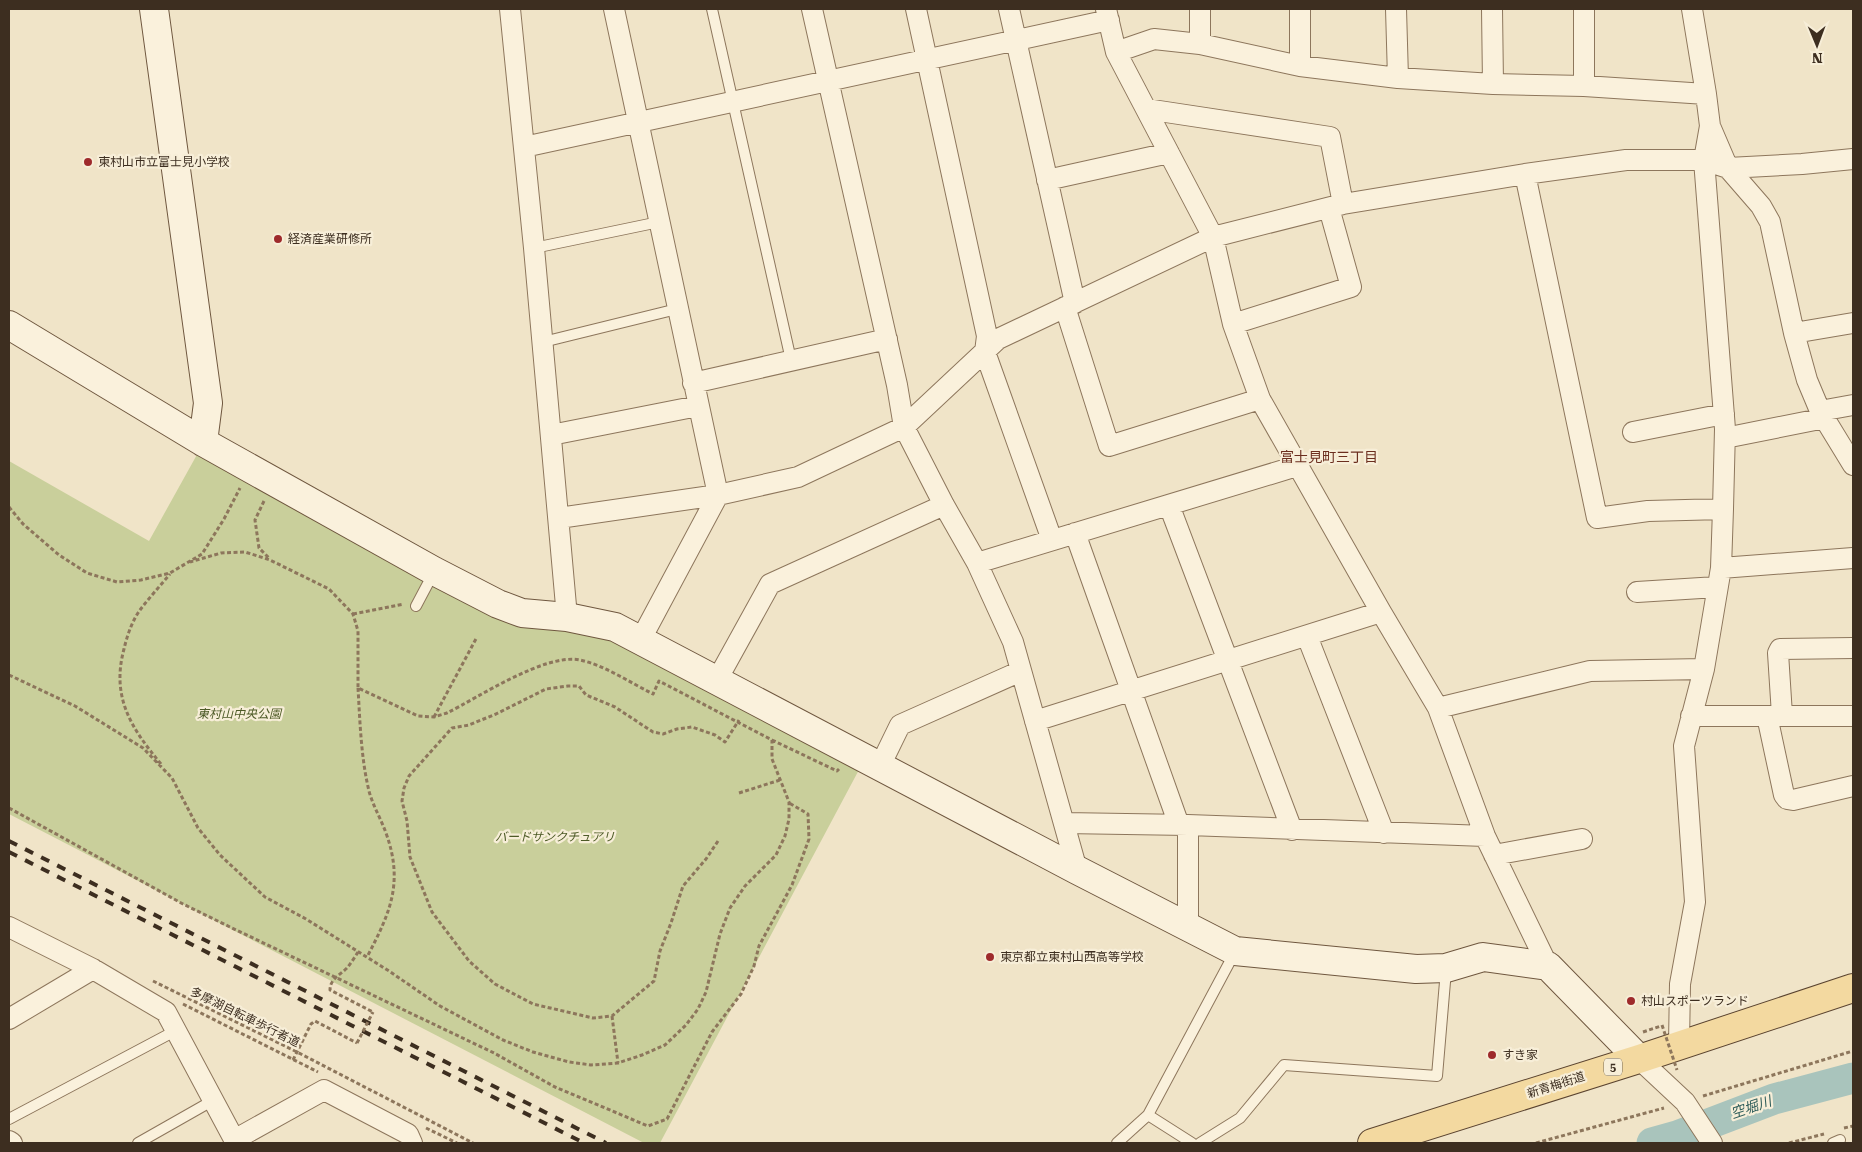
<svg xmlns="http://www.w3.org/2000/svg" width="1862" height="1152" font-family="'Roboto Serif','Noto Sans JP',serif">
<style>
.green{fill:#c9cf9b}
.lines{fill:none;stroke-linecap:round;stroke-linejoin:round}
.river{stroke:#a9c4bc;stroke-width:31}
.lane-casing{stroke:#8d765c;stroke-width:12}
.street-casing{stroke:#8d765c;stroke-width:22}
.secondary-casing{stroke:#6f573f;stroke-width:30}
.primary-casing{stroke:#5b4430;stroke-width:30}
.path{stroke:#8d765c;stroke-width:3;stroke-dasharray:4 2.5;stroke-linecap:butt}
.lane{stroke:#faf1dc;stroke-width:10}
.street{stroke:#faf1dc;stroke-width:20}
.secondary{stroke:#faf1dc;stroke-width:28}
.primary{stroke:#f3d9a0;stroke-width:28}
.rail{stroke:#3d2e20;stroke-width:4;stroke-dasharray:9 9;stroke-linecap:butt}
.path-bridge{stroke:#8d765c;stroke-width:3;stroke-dasharray:4 2.5;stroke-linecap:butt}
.poi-dot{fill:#9e2a2b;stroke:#f7eed8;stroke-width:2}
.labels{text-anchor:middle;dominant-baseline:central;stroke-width:4.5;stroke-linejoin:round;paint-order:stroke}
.shield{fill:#f7eed8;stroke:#756857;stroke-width:1}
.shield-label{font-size:11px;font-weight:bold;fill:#3d2e20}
.poi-label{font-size:12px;fill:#3d2e20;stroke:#f7eed8;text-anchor:start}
.park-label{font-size:12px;font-style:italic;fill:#4d5a26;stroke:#f7eed8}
.street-label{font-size:12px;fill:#3d2e20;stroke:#f7eed8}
.neighbourhood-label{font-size:14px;fill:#6b2e1e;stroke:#f7eed8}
.water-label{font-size:14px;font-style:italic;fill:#2f5d5a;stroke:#f7eed8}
</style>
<rect width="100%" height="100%" fill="#f0e4c8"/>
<path class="green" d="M 199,451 L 379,549 L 613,631 L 861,766 L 660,1143 L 644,1143 L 9,814 L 9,461 L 149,541 Z"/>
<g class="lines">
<path class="river" d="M 1652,1143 L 1677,1136 L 1774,1099 L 1853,1078"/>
<defs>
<path id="lane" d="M 712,9 L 791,360
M 534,248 L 659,222
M 543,342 L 677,309
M 416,606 L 434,572
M 1148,1115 L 1192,1143
M 9,1119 L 175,1031
M 138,1143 L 212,1101
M 1117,1143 L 1148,1115 L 1235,952
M 1200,1143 L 1240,1118 L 1284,1065 L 1437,1076 L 1446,970
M 1833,1143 L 1840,1140"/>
<path id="street" d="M 510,9 L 534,248 L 567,617
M 614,9 L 718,495 L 641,639
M 812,9 L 897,385 L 904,427 L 944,505 L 977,563 L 1013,642 L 1077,870
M 916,9 L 987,336 L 985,352 L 1052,540
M 1009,9 L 1075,303
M 1106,9 L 1116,52 L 1213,237 L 1233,324 L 1260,399 L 1381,612 L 1438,708 L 1485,836 L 1548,966
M 1200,9 L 1200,44
M 1300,9 L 1300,66
M 1396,9 L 1398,78
M 1492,9 L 1493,84
M 1692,9 L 1706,94 L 1710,126 L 1728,168 L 1761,206 L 1770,222 L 1794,333 L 1807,380 L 1820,411 L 1853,465
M 1116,52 L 1154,39 L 1200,44 L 1300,66 L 1398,78 L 1493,84 L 1584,86 L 1706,94
M 1584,86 L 1584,9
M 1146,109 L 1330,137 L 1343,204
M 524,147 L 1109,20
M 1525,174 L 1597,518 L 1648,511 L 1723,509
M 1047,180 L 1169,153
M 1065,307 L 1109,446 L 1260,399
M 1233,324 L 1351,287 L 1329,208
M 1794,333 L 1853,323
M 693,383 L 887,339
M 1820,411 L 1853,405
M 1633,432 L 1724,414
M 551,435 L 698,406
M 1725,438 L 1825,418
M 1169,505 L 1292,830
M 559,518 L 718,495 L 798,477 L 904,427 L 998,339 L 1213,237 L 1343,204 L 1525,174 L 1626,160 L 1704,160 L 1728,168 L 1802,164 L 1853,159
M 1075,533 L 1179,825
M 977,563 L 1297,466
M 1721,568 L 1853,558
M 1637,592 L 1717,587
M 1307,636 L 1384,833
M 717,680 L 770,584 L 944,505
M 1438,708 L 1590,671 L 1704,669
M 1782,715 L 1778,653 L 1780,649 L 1853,648
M 1691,716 L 1853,716
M 1767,716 L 1784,795 L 1787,799 L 1793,800 L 1853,786
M 1035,721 L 1381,612
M 880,766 L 900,725 L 1021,671
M 1064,823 L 1188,825 L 1485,836
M 1188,825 L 1188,927
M 1494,855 L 1582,839
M 9,927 L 93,969 L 166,1012 L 236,1143
M 9,1019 L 93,969
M 1679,1044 L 1680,984 L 1695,902 L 1684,746 L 1704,669 L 1721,568 L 1723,509 L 1725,429 L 1704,160 L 1710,126
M 1639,1059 L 1685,1102 L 1712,1143
M 234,1140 L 324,1090 L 408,1134 L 412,1143
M 9,1141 L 12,1143"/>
<path id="secondary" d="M 154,9 L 208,403 L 203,442
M 9,325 L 203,442 L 434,571 L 498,604 L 522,613 L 567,617 L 615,627 L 1077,870 L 1235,951 L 1416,969 L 1446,968 L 1483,957 L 1548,966 L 1639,1059"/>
<path id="primary" d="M 1372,1143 L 1639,1059 L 1853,988"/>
</defs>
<use href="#lane" class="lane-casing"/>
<use href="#street" class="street-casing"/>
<use href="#secondary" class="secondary-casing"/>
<use href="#primary" class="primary-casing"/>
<path class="path" d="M 264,501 L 255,520 L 259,548 L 269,558
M 9,507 L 23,524 L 59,555 L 87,573 L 117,582 L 141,580 L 170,573 L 202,554 L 224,519 L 240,488
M 353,614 L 404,604
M 9,675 L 75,706 L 143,748 L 172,778 L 198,828 L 220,855 L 265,897 L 306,919 L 389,971 L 440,1006 L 503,1040 L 533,1052 L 569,1062 L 591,1065 L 618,1063 L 642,1055 L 665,1045 L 686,1025 L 698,1009 L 706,992 L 720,934 L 730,908 L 745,886 L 776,855 L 785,836 L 789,819 L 789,802 L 772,759 L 772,740 L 659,681 L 653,694 C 631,683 604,665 580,660 C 545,653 479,697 447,713 L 434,717 L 418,716 L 358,688 L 358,631 L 353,614 L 329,589 L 270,560 L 245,552 L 221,553 L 190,562
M 358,688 C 360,722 361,758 369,791 C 373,806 381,819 386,833 C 404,883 390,913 367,957
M 434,717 L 477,637
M 772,740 L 837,771 L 839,769
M 161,764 C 131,728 111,697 124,649 C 127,636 132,621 140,610 C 149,598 160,586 170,574
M 739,793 L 780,780
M 9,808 L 183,904 L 230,927 L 494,1053 L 555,1087 L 648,1126 L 667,1119 L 712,1032 L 741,994 L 754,966 L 759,946 L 792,885 L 809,839 L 808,814 L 789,803
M 718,841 L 706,859 L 683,886 L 671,923 L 660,951 L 654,981 L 612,1016 L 593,1018 L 533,1004 L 495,984 L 469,961 L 432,912 L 410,857 L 407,821 L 402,801 L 404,788 L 409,776 L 443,738 L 452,728 L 469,725 L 496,714 L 546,689 L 568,686 L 579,686 L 586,695 L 615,707 L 653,732 L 663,734 L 677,729 L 692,727 L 715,735 L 725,742 L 739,720
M 358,952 C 355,957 351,963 347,968 C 340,975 330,979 330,990 L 373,1012
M 153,981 L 297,1052 L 473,1143
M 183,1004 L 318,1072
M 612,1016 L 618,1063
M 1643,1032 L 1661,1026
M 293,1060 L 311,1024 L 315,1021 L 357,1043
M 1703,1096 L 1853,1051
M 426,1128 L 457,1143
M 1844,1128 L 1853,1126
M 1536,1143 L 1664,1108
M 1789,1143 L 1824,1134"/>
<use href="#lane" class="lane"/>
<use href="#street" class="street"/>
<use href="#secondary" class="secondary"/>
<use href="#primary" class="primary"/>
<path class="rail" d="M 9,841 L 606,1143
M 9,852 L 584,1143"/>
<path class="path-bridge" d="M 1662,1025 L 1677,1070
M 357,1043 L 373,1012"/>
</g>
<g class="poi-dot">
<circle cx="88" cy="162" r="5"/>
<circle cx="278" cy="239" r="5"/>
<circle cx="990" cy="957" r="5"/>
<circle cx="1631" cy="1001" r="5"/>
<circle cx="1492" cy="1055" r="5"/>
</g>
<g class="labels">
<rect class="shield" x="1604" y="1058.5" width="18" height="17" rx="4"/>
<g class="shield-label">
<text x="1613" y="1067">5</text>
</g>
<g class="poi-label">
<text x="98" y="162">東村山市立富士見小学校</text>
<text x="288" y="239">経済産業研修所</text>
<text x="1000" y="957">東京都立東村山西高等学校</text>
<text x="1641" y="1001">村山スポーツランド</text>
<text x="1502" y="1055">すき家</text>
</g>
<g class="park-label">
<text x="239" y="714">東村山中央公園</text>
<text x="555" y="837">バードサンクチュアリ</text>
</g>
<g class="street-label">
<text transform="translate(245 1017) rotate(26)">多摩湖自転車歩行者道</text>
<text transform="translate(1556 1085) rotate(-18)">新青梅街道</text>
</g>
<g class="neighbourhood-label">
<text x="1329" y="457">富士見町三丁目</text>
</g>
<g class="water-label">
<text transform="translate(1751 1107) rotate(-19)">空堀川</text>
</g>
</g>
<rect width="1862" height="1152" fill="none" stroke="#3d2e20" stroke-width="20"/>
<g transform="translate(1817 45) rotate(179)" stroke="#f7eed8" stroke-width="4" paint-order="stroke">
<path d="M0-4L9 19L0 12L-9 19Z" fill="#3d2e20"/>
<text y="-8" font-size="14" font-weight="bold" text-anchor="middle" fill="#3d2e20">N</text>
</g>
</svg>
